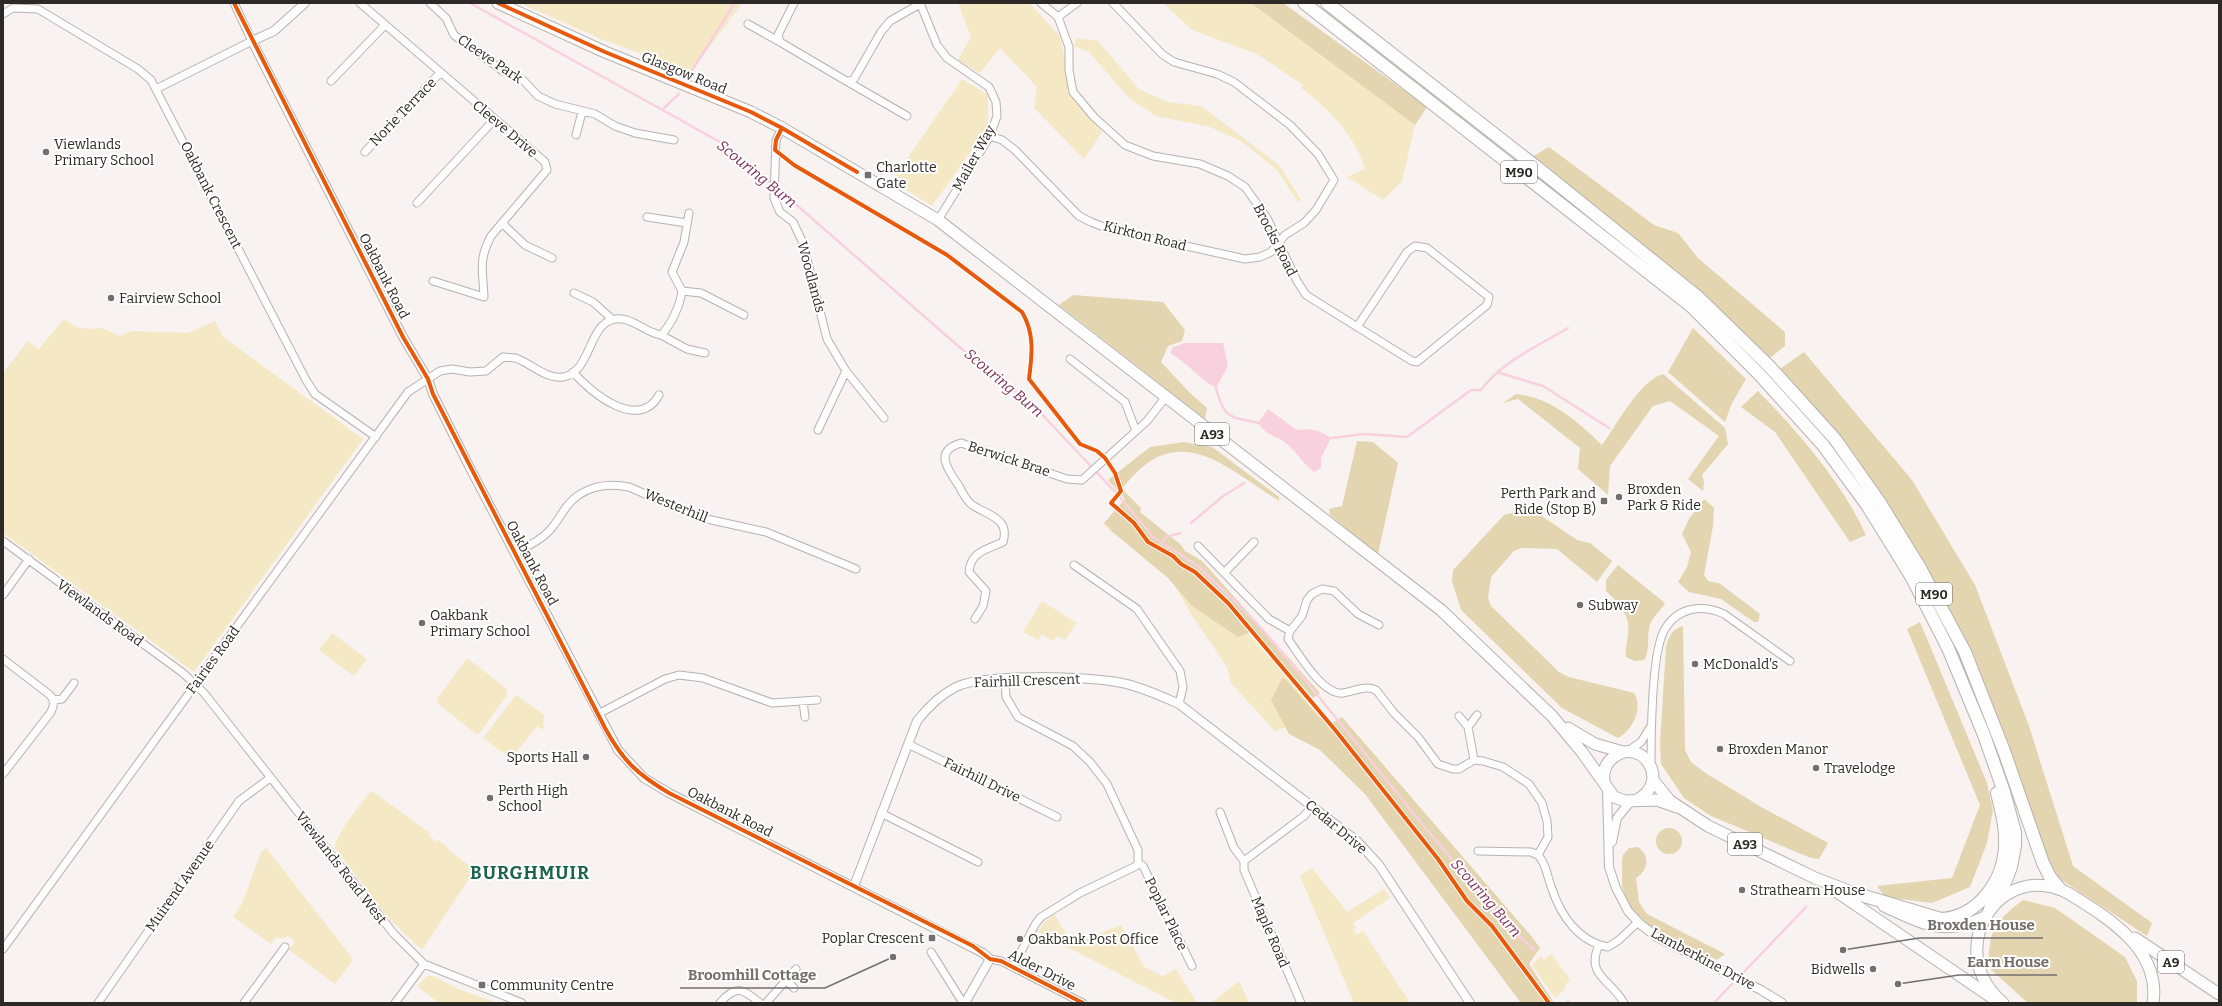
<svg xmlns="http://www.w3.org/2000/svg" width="2222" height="1006" font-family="Bitter,serif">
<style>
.green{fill:#f4e8c5}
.forest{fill:#e3d5b0}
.water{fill:#f9d0de}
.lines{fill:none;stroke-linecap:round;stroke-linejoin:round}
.stream{stroke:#f9d0de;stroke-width:2.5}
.minor-casing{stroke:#b7b2b0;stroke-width:9}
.tertiary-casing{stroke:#b7b2b0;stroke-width:10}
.primary-casing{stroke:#b7b2b0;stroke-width:13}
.trunk-casing{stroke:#b7b2b0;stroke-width:13}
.motorway-casing{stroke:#b7b2b0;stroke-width:14}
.minor{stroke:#fefdfd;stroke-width:7}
.tertiary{stroke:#fefdfd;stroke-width:8}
.primary{stroke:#fefdfd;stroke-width:11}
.trunk{stroke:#fefdfd;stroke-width:11}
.motorway{stroke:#fefdfd;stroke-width:12}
.cycleway-casing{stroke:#fff;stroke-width:6}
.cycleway{stroke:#e8590c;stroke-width:4}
.poi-dot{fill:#746f6d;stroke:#fff;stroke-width:1.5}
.labels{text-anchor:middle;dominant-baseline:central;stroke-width:4;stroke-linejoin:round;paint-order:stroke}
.shield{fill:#fff;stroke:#6c6968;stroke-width:1}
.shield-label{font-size:13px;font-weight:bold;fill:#2d2927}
.street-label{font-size:14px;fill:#2d2927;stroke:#fff}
.poi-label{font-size:14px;fill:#2d2927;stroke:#fff;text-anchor:start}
.water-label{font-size:15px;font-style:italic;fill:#813257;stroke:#fff}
.district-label{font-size:18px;font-weight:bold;letter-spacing:1px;fill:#1b634c;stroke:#fff}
.leader{fill:none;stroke:#746f6d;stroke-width:1.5}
.callout-dot{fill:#746f6d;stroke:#fff;stroke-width:1.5}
.callout-label{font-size:15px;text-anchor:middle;font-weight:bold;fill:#746f6d;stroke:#fff;stroke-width:4;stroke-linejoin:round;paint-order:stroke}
</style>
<rect width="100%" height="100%" fill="#f8f2f0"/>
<path class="green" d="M 520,3 L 742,3 L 691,72 L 601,39 Z
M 958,3 L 1029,3 L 1060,36 L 1072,98 L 1102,132 L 1084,159 L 1034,108 L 1037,87 L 1000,48 L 980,73 L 958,60 L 971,37 Z
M 1163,3 L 1251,3 L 1415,125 L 1402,181 L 1383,200 L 1347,177 L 1365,169 C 1355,135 1328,108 1301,88 L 1303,85 L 1257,54 L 1192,30 Z
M 1077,38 L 1098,41 L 1139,89 L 1167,102 L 1201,106 L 1279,165 L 1301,200 L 1298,202 L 1277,170 L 1241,141 L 1210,127 L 1156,116 L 1129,98 L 1089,52 L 1074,46 Z
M 962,79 L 988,95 L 988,126 L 932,206 L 892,181 Z
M 64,319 L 76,327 L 89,329 L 102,328 L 120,336 L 132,331 L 188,333 L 215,321 L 223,337 L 363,439 L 194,672 L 3,533 L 3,373 L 28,341 L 39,349 Z
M 1113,515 L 1145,543 L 1203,584 L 1336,731 L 1292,725 L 1275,731 L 1231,683 L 1227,667 L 1189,611 L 1171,578 L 1104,525 Z
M 1042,601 L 1077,623 L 1065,640 L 1057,636 L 1054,641 L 1042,635 L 1038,640 L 1023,632 Z
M 332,633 L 367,659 L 354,676 L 319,650 Z
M 467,658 L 507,689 L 507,695 L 478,735 L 438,704 L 437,699 Z
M 516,695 L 544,715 L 543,730 L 537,726 L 511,759 L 483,738 Z
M 372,791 L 430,833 L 428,835 L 437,842 L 439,840 L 455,855 L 475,870 L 422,950 L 388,918 L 335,848 C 334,837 363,800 372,791 Z
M 266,848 L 353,959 L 335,984 L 289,950 L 295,941 L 287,936 L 284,939 L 276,937 L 271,944 L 233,917 L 242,904 L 261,852 Z
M 1312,868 L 1347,912 L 1384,889 L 1390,898 L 1353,923 L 1356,928 L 1353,930 L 1357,935 L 1363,931 L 1410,1003 L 1354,1003 L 1300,876 Z
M 1054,914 L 1071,942 L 1076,943 L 1121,925 L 1144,967 L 1163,976 L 1176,969 L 1197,1003 L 1176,1003 L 1038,932 L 1043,924 Z
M 1551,954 L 1570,979 L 1565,985 L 1565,989 L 1555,998 L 1532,965 L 1541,956 L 1544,960 Z
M 427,976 L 433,976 L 461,990 L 497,1003 L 439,1003 L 417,986 Z
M 1239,981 L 1249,1003 L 1211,1003 Z"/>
<path class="forest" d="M 1251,3 L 1283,3 L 1427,107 L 1415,125 Z
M 1549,147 L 1654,225 L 1678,233 L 1698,258 L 1785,332 L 1785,346 L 1770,358 L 1635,239 L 1532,157 Z
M 1073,295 L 1163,302 L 1185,330 L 1182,341 L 1168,346 L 1161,362 L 1190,393 L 1207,408 L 1205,419 L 1059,305 Z
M 1693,328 L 1746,379 L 1731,405 L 1725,422 L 1668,372 Z
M 1804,352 L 1912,480 L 1975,585 L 2029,726 L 2073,866 L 2152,923 L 2147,936 L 2057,877 L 2044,857 L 1931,577 L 1780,369 Z
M 1663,374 L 1725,428 L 1728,444 L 1702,475 L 1704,482 L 1703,491 L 1688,479 L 1719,436 L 1670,401 L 1653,406 L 1610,466 L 1608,495 L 1578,469 L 1580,448 L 1518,399 L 1503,403 L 1516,394 C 1552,398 1577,421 1602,445 C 1616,426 1640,380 1663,374 Z
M 1758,391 C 1799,433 1841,481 1866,535 L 1850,542 L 1775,432 L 1741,407 Z
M 1357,441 L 1373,442 L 1398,463 L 1378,554 L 1330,515 L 1329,509 L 1342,506 Z
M 1184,442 L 1212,447 L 1279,497 L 1279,501 C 1223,465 1176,417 1122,489 L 1141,508 L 1140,512 L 1181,545 L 1185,551 L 1202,561 L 1320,693 L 1313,698 L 1253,631 L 1238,637 L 1192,606 L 1168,578 L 1109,529 L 1114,528 L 1110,528 L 1104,523 L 1125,499 L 1108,480 L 1150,447 Z
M 1704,499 L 1714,508 L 1713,526 L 1704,575 L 1708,581 L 1719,583 L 1760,614 L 1758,622 L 1754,622 L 1721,599 L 1689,592 L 1678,582 L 1687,567 L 1691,552 L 1682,534 L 1689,519 Z
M 1524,510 L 1536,512 L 1577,540 L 1590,543 L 1612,561 L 1597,582 L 1557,549 L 1521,548 L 1514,551 L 1491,577 L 1488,598 L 1491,606 L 1559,672 L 1569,677 L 1634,693 C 1644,708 1632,731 1618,738 L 1562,708 L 1461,610 L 1452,581 L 1453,570 L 1504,515 Z
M 1618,565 L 1665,603 C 1660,612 1651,617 1649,629 C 1647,639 1650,652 1644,660 L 1635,661 L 1626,657 C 1625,649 1627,643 1628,635 C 1631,616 1620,604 1606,591 L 1606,580 Z
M 1920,622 L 1987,783 L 1993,810 L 1987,843 L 1970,887 L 1932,903 L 1885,897 L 1877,886 L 1952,878 L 1980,805 L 1907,629 Z
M 1683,626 L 1685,750 L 1691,762 L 1707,774 L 1763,808 L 1828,843 L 1819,859 L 1811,858 L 1711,816 L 1684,798 L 1661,764 L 1660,743 L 1666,647 C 1669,636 1671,630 1683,626 Z
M 1283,677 L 1320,718 L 1332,723 L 1342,717 L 1532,937 L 1540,948 L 1529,964 L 1554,1003 L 1521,1003 L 1365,794 L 1320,750 L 1289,734 L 1271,700 Z
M1656 841a13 13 0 1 1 26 0a13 13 0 1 1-26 0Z
M 1637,847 C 1650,854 1649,870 1636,878 L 1639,902 L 1647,914 L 1725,954 L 1717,960 L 1653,930 L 1629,905 L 1622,886 L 1622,861 L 1623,855 L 1629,848 Z
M 2023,900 L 2055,908 L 2125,957 L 2137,981 L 2137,1003 L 2028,1003 L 1988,967 C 1990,930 1992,924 2023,900 Z"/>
<path class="water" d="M 1185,343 L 1223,343 L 1228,366 L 1216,388 C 1198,378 1188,363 1170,353 L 1173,347 Z
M 1268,409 L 1297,430 C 1311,428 1319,430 1331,438 L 1321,458 L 1321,468 L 1314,472 C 1303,464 1298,453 1288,445 C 1278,436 1265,435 1258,423 Z"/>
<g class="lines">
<path class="stream" d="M 470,3 L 729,147 L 772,184
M 691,72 L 735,3
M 663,109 L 679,94
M 776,187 L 957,345 L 1035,407 L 1119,496 L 1153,537 L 1198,566 L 1255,621 L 1306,681 L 1423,825 L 1511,929 L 1534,950
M 1497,372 L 1543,386 L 1609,428
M 1216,388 C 1224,419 1229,416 1258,423
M 1331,438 L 1365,434 L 1407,437 L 1471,390 L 1481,390 C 1501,362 1538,346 1568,328
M 1191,523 L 1222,497 L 1244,483
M 1162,544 L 1166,537 L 1180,533
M 1743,973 L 1806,907
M 1568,1001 L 1569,1003
M 1714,1003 L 1732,984"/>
<defs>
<path id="minor" d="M 360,3 L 545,162 L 547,170 L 491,236 C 478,260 483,272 484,297 L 433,281
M 430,3 L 446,18 L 454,35 L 503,71 L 523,80 L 538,96 L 555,104 L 595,114 L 615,126 L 635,133 L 674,140
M 794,3 L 778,35 L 780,42 L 848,82 L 854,79 L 881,32 L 890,21 L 920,4
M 920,3 L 937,45 L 947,58 L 989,87 L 996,102 L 997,116 L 990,136 L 938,220
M 1041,3 L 1058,17 L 1069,47 L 1069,70 L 1073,92 L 1094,117 L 1125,145 L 1153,156 L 1200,164 L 1228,176 L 1245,187 L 1267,218 L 1297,281 L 1306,295 L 1412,361 L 1417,362 L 1487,305 L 1489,297 L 1427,248 L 1415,246 L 1407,252 L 1357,327
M 3,14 L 13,8 L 38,9 L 138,69 L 151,80 L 306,380 L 315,394 L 376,437
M 1058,17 L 1077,3
M 748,24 L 780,42
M 331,81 L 385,25
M 848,82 L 907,116
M 156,89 L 252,41 L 234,3
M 782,128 L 776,140 L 774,198 L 780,212 L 793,222 L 803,243 L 827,339 L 846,371 L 884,418
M 576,135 L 582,112
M 990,136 L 1002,140 L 1015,150 L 1079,216 L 1091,222 L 1109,229 L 1245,259 L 1260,257 L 1271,252 L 1285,235 L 1304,223 L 1316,210 L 1334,180 L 1318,154 L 1290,125 L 1234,82 L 1217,74 L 1174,62 L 1163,55 L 1113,3
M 365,152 L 440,73
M 417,203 L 494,120
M 689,213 L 684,242 L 672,272 L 682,291 L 701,293 L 744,315
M 647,217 L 687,223
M 502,223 L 525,245 L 552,258
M 574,293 L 593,302 L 612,319
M 661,335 L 687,349 L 705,353
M 1070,359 L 1125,402 L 1136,431
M 573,372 C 591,393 639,432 659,395
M 818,430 L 846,371
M 3,541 L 183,673 L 204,693 L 394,934 L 424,964 L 522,1003
M 1198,546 L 1269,619 L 1290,631 L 1302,616 L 1307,600 L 1312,594 L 1322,589 L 1334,591 L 1358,614 L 1379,625
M 515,552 C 527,547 540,541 549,531 C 556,524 561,514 567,506 C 582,487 606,482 629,487 L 698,517 L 766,532 L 856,569
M 1074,565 L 1137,609 L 1180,671 L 1183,687 L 1179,704
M 1225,572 L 1254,542
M 3,595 L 29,559
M 975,619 L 983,606 L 986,591 L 969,572 C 971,551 986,550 1003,542 C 1005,535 1006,528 1000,522 C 993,514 980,511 971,504 C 966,500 962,492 959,486 C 948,470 933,451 961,443 L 1067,479 L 1082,480 L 1147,421 L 1165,398
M 1290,631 L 1288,639 C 1299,654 1323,696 1343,693 C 1355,691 1365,685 1376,690 L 1394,713 L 1418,737 L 1438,764 L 1453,769 L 1459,769 L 1474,760 L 1483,761 L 1503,767 L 1529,784 L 1542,803 L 1547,821 L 1548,837 L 1538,855 C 1547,865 1547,877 1552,889 C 1561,916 1579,942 1608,947 L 1619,940 L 1638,922
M 3,659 L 50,695 C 55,700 54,706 51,712 L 3,774
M 1005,679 L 1006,697 L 1018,717 L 1073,746 L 1090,762 L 1107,784 L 1138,850 L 1138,863 L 1136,866 L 1080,893 L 1041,917 L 1036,923 L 1013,967
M 54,700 L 62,699 L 74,683
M 803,701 L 805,717
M 598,714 L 665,679 L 679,675 L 703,678 L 772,703 L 817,700
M 1459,716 L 1468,727
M 908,744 L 1057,817
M 1628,751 L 1641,742 L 1651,726
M 1474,760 L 1468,727 L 1477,715
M 1651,768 C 1651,738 1651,651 1665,629 C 1678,607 1702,604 1724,614 L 1790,661
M 1220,812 L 1234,848 L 1244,861 L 1244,870 L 1301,1003
M 881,813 L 978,862
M 1478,851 L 1531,852 L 1538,855
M 1244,861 L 1304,816 L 1312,806
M 1138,863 L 1143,866 L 1192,966
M 1599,945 C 1585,976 1611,979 1624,1003
M 3,949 L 190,692 L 196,686 L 202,674 L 408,392 L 440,371 L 452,369 L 470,372 L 486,371 L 503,357 C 508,358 514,357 518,359 C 531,364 548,380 563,377 C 594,372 587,315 622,319 C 635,320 647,333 661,335 C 671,325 680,306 682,291
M 931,952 L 963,1003
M 990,959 L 1001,961 L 1083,1003
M 786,980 L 794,988
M 98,1003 L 239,801 L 270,778
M 244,1003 L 285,947
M 395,1003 L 424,964
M 720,1003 C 736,984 743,989 760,1003
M 766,1003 L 796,969"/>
<path id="tertiary" d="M 305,3 L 274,31 L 252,41 L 403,337 L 428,379 L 433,394 L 469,466 L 618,750 L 644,778 L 669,793 L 983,953 L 990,959 L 965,1003
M 1607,789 L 1609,867 L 1616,888 L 1628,911 L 1640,924 L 1657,937 L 1761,990 L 1782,1003
M 1612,842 L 1617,818 L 1631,801
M 854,886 L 917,721 C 928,707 940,695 956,687 C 984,673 1091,676 1122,683 C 1142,687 1161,696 1179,704 L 1357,841 L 1379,865 L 1470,1003"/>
<path id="primary" d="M 498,3 L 605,52 L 751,112 L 782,128 L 938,220 L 1441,610 L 1552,716 L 1582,752 L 1614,797 L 1625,801 L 1657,800 L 1677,807
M 1568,728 L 1595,744 L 1623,752
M 1653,780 L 1670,801 L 1708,826 L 1815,878 L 1859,895
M 1604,781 C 1603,772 1605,763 1614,757 C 1642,736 1672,782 1637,800
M 1837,892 L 2000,1003
M 1884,906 C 1922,923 1944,937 1985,917"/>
<path id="trunk" d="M 2135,938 L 2219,994
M 2003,1003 C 1941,950 2000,858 2068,893 C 2108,918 2161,949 2153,1003"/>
<path id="motorway" d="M 1304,3 L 1691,306 L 1759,374 L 1823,445 L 1867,505 L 1911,576 L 1948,648 L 1984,735 L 2004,792 L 2015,832 L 2015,846 L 2011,867 L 2003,888 L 1990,909
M 1327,3 L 1539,169 L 1699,298 L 1768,365 L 1835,439 L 1880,503 L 1920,568 L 1965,652 L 2004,751 L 2043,863 L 2050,877 L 2060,889
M 1851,892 L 1941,919 C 1978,917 2004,881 2005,845 C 2006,827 2001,810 1997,793"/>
</defs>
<use href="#minor" class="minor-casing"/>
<use href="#tertiary" class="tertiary-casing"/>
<use href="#primary" class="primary-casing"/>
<use href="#trunk" class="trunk-casing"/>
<use href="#motorway" class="motorway-casing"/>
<use href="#minor" class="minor"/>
<use href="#tertiary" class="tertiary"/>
<use href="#primary" class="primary"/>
<use href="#trunk" class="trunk"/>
<use href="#motorway" class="motorway"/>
<defs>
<path id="cycleway" d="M 234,3 L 403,337 L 428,379 L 433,394 L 605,728 C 623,761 637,774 669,793 L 973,946 L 990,959 L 1001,961 L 1083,1003
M 498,3 L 605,52 L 751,112 L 782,128 L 857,172
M 782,128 L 776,140 L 775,150 L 794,165 L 947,255 L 1022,312 C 1035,334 1032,355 1029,379 L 1080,444 L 1097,451 L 1105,458 L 1115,473 L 1121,491 L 1111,503 L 1134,523 L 1148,542 L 1173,556 L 1181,564 L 1195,572 L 1228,603 L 1336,731 L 1438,859 L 1467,901 L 1492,926 L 1549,1003"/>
</defs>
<use href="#cycleway" class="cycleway-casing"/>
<use href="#cycleway" class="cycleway"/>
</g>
<g class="poi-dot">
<circle cx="46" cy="152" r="4"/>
<rect x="864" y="171" width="8" height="8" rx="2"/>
<circle cx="111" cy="298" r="4"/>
<circle cx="1619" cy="497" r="4"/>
<rect x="1600" y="497" width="8" height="8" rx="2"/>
<circle cx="1580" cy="605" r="4"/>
<circle cx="422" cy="623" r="4"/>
<circle cx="1695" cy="664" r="4"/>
<circle cx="1720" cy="749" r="4"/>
<circle cx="586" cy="757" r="4"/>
<circle cx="1816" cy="768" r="4"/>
<circle cx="490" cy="798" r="4"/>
<circle cx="1742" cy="890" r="4"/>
<rect x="928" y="934" width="8" height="8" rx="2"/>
<circle cx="1020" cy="939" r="4"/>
<circle cx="1873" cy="969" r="4"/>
<rect x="478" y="981" width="8" height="8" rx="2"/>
</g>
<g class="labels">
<g class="shield">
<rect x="1501" y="161" width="36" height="22" rx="3"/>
<rect x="1195" y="423" width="34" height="22" rx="3"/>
<rect x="1916" y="583" width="36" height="22" rx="3"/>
<rect x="1728" y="833" width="34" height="22" rx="3"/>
<rect x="2158" y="951" width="26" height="22" rx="3"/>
</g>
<g class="shield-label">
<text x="1519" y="172">M90</text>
<text x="1212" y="434">A93</text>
<text x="1934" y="594">M90</text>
<text x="1745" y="844">A93</text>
<text x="2171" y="962">A9</text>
</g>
<g class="street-label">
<text transform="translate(490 59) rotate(34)">Cleeve Park</text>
<text transform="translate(684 73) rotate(22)">Glasgow Road</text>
<text transform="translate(403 112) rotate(-46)">Norie Terrace</text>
<text transform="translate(505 129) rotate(40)">Cleeve Drive</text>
<text transform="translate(974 158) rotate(-61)">Mailer Way</text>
<text transform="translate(211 195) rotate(63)">Oakbank Crescent</text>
<text transform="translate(1145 236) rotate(14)">Kirkton Road</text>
<text transform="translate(1275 240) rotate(63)">Brocks Road</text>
<text transform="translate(384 276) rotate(63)">Oakbank Road</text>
<text transform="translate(811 277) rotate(75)">Woodlands</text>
<text transform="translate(1009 459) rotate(18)">Berwick Brae</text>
<text transform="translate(676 506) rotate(22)">Westerhill</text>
<text transform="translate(532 563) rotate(62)">Oakbank Road</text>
<text transform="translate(100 613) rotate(36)">Viewlands Road</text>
<text transform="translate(213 660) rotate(-54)">Fairies Road</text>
<text transform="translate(1027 681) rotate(-2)">Fairhill Crescent</text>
<text transform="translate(982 780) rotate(26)">Fairhill Drive</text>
<text transform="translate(730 812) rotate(27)">Oakbank Road</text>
<text transform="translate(1336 827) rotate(40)">Cedar Drive</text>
<text transform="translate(341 868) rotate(52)">Viewlands Road West</text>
<text transform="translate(180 886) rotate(-55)">Muirend Avenue</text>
<text transform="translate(1166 914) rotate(64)">Poplar Place</text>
<text transform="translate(1270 932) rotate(67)">Maple Road</text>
<text transform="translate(1703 959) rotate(28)">Lamberkine Drive</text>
<text transform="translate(1042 970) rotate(27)">Alder Drive</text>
</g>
<g class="poi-label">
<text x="54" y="144">Viewlands<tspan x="54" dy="16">Primary School</tspan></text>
<text x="876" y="167">Charlotte<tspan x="876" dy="16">Gate</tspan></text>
<text x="119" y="298">Fairview School</text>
<text x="1627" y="489">Broxden<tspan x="1627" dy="16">Park &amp; Ride</tspan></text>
<text x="1596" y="493" text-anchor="end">Perth Park and<tspan x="1596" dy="16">Ride (Stop B)</tspan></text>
<text x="1588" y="605">Subway</text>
<text x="430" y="615">Oakbank<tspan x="430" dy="16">Primary School</tspan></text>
<text x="1703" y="664">McDonald's</text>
<text x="1728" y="749">Broxden Manor</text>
<text x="578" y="757" text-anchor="end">Sports Hall</text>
<text x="1824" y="768">Travelodge</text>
<text x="498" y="790">Perth High<tspan x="498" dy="16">School</tspan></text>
<text x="1750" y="890">Strathearn House</text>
<text x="924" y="938" text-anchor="end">Poplar Crescent</text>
<text x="1028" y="939">Oakbank Post Office</text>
<text x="1865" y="969" text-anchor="end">Bidwells</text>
<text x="490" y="985">Community Centre</text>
</g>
<g class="water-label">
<text transform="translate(757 174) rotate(39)">Scouring Burn</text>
<text transform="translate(1004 383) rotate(40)">Scouring Burn</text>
<text transform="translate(1486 898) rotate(49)">Scouring Burn</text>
</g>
<g class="district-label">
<text x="530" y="873">BURGHMUIR</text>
</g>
</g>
<path class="leader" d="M1843 950L1919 938H2043M1898 984L1959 975H2057M893 957L825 988H680"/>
<g class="callout-dot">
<circle cx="1843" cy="950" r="4"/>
<circle cx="1898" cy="984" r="4"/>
<circle cx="893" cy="957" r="4"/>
</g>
<g class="callout-label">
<text x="1981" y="930">Broxden House</text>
<text x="2008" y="967">Earn House</text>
<text x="752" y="980">Broomhill Cottage</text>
</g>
<rect width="2222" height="1006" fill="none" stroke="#2d2927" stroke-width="8"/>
</svg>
